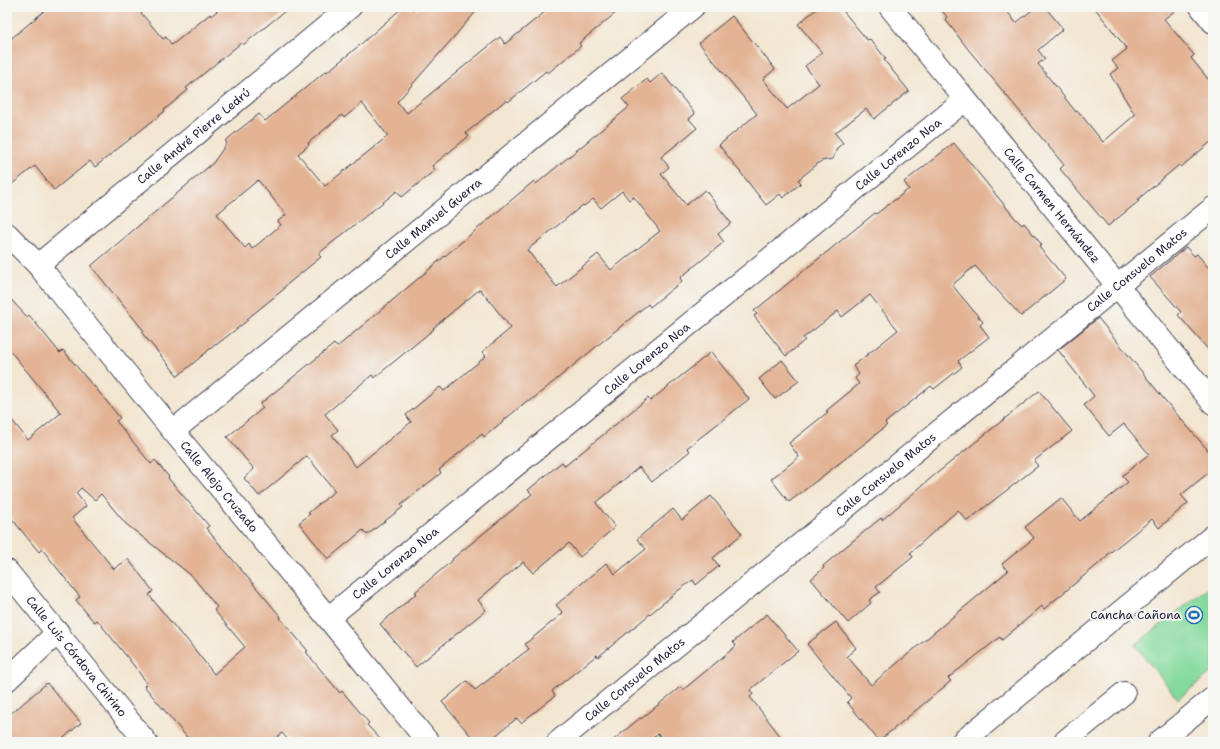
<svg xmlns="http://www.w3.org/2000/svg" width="1220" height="749" font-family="'Shantell Sans',sans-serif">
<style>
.green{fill:#84da9d;stroke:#537e6c}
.building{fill:#e3b394;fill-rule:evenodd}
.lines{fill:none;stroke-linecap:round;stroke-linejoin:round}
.minor-casing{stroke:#413f52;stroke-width:24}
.minor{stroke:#fff;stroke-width:22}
.labels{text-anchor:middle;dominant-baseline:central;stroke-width:4;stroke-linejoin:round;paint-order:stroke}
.street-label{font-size:12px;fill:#22223b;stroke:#f6f6f2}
.poi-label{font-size:12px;fill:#22223b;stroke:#f6f6f2;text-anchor:end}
</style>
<rect width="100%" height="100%" fill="#f6f6f2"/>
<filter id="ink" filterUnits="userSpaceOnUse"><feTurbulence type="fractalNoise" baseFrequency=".025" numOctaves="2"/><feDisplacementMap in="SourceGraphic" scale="8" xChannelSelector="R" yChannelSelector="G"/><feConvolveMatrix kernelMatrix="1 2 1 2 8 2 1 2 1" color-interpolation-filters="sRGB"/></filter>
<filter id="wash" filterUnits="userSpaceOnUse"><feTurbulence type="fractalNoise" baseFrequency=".012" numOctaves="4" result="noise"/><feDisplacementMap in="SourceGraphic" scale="16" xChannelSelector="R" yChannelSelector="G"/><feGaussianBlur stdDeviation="0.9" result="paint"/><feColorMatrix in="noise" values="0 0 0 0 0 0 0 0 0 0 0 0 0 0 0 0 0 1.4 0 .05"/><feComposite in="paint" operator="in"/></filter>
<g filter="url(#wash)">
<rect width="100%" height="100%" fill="#f3e6d1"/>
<path class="green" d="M 1213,584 L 1213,671 L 1178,699 L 1135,645 Z"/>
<g id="blocks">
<path class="building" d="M 49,7 L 136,7 L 163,39 L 166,37 L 172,45 L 210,14 L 211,16 L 222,7 L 290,7 L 243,45 L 241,43 L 186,88 L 188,90 L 164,110 L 165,111 L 95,167 L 90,161 L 54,190 L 35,166 L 7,188 L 7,42 Z
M 403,7 L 411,7 L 413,10 L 415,8 L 417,10 L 421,7 L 480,7 L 397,102 L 407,113 L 500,37 L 505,44 L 551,7 L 623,7 L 579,43 L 581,46 L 548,73 L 546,71 L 508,102 L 506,100 L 466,133 L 469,136 L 432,166 L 435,170 L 402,197 L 397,191 L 318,254 L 321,257 L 284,287 L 284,289 L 247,319 L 248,320 L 216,345 L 216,344 L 178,376 L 142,333 L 144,331 L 91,266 L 213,163 L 227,143 L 225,141 L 259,114 L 265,121 L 326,71 L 327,72 L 361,44 ZM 362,103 L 388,136 L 325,186 L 298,154 L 309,145 L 308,143 L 342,115 L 344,118 ZM 258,180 L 286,215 L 278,221 L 281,225 L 252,249 L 249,244 L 245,248 L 217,214 Z
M 819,7 L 840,7 L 867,40 L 870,39 L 886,59 L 884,60 L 909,91 L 874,119 L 866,109 L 835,133 L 843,143 L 837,148 L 833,159 L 821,161 L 798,180 L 801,183 L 783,198 L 780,194 L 766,205 L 719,145 L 757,114 L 699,43 L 732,16 L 775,69 L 763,79 L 787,109 L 819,84 L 805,66 L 822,53 L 798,24 Z
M 939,7 L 1004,7 L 1016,23 L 1036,7 L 1045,7 L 1063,29 L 1038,50 L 1045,59 L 1038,64 L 1076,112 L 1078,111 L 1103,142 L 1135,115 L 1110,74 L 1118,68 L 1112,61 L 1127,49 L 1094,7 L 1180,7 L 1164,19 L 1194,55 L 1191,58 L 1213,85 L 1213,140 L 1181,167 L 1179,165 L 1137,200 L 1139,201 L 1108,226 L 1060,169 L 1064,165 L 968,49 L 945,19 L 947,17 Z
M 662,73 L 695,114 L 689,119 L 697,128 L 661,157 L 669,167 L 661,174 L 686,205 L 705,190 L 731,223 L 718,234 L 724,242 L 680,278 L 682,281 L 650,307 L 648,304 L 529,402 L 528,400 L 484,437 L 482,434 L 439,470 L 441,473 L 401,505 L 403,507 L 367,535 L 363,530 L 328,559 L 299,523 L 310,514 L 308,513 L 335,491 L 307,456 L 259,496 L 244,478 L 254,469 L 227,437 L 263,408 L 260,404 L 334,344 L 337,347 L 534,181 L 536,184 L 629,107 L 622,99 L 647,79 L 650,83 ZM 622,191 L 629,200 L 634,197 L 660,231 L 611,270 L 598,254 L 557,287 L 527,250 L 583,205 L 584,206 L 593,199 L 601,208 ZM 480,289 L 511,328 L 482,352 L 486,356 L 444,391 L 440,387 L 406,415 L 411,422 L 356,467 L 332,435 L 338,430 L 325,414 L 372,375 L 374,378 L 434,329 L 433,328 Z
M 954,143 L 1014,217 L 1022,225 L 1024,223 L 1042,245 L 1039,247 L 1066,279 L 1021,316 L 975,266 L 952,285 L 983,322 L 980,325 L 989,337 L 958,361 L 962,367 L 934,389 L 931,386 L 885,423 L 887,425 L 868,441 L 789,502 L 771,479 L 799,457 L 789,443 L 828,412 L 826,411 L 859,384 L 855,378 L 859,374 L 853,366 L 898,330 L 870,295 L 842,317 L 838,311 L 803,338 L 805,340 L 786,356 L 754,316 L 757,314 L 754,311 L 875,213 L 876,214 L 909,189 L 904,182 Z
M 1186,247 L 1194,256 L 1197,254 L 1213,273 L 1213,355 L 1178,315 L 1181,312 L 1150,277 Z
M 7,295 L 27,317 L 29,315 L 60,353 L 63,350 L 93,386 L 94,386 L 120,418 L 116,421 L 151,464 L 155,460 L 169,477 L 168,478 L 209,526 L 206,528 L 281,617 L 280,618 L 308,651 L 306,652 L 340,693 L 342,691 L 369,723 L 367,725 L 383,742 L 290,742 L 282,733 L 271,742 L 191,742 L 144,686 L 147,683 L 128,658 L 97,620 L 94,622 L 76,600 L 80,597 L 42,549 L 39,552 L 7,513 L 7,414 L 28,440 L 61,413 L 7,347 ZM 81,488 L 95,500 L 101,494 L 126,524 L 192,576 L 217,607 L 214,610 L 245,647 L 214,674 L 184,636 L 183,637 L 149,595 L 153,591 L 128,559 L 114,569 L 72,518 L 86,506 L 76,493 Z
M 1098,318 L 1168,404 L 1213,456 L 1213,469 L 1181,495 L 1188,503 L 1159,528 L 1152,519 L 1107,555 L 1108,556 L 1044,609 L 1042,606 L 1002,640 L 1000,637 L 948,678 L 951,681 L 879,741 L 847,702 L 851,698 L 807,644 L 836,622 L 856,648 L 847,656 L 871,685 L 1008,571 L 1002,564 L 1034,538 L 1025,527 L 1061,498 L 1080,521 L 1128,482 L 1122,476 L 1149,454 L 1124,424 L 1109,436 L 1084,405 L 1094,396 L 1058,350 Z
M 711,352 L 749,399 L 687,448 L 690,451 L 652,482 L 639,467 L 596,503 L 615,527 L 580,557 L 569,543 L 533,573 L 523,562 L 478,600 L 486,610 L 416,667 L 380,624 L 417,593 L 415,592 L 453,560 L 452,559 L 532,494 L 528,490 L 562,462 L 565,466 L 648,398 L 650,401 Z
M 782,360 L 799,381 L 775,399 L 759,379 Z
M 1039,391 L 1072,431 L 1034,461 L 1038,466 L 967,521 L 958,510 L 910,553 L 913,557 L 876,587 L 880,592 L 869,600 L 871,603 L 848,623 L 811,579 L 824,568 L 823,566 L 843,549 L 881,518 L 882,520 L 931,478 Z
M 711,496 L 742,534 L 713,558 L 719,566 L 696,585 L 693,580 L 679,590 L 598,657 L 597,655 L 552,691 L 555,696 L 521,723 L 517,718 L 488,742 L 476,742 L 442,702 L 467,681 L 475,690 L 529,649 L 525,644 L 563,613 L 556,605 L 606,563 L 615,574 L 646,549 L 637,539 L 673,509 L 682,520 Z
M 767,614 L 798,651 L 750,690 L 753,694 L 750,697 L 785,742 L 665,742 L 658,734 L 648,742 L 611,742 L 640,718 L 641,719 L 680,687 L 683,690 L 736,646 L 733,642 Z
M 47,683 L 81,723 L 59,742 L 7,742 L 7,717 Z"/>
</g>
</g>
<g filter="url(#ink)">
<use href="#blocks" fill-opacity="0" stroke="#413f52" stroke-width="1"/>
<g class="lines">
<defs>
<g id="minor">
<path id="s1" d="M 890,7 L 1213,403"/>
<path d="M 1201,7 L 1213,22"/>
<path id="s2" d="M 7,234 L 38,265 L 173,431 L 328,618 L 428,742"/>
<path id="s3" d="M 38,265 L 350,7"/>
<path id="s4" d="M 173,431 L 693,7"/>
<path id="s5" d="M 7,571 L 146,742"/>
<path id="s6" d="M 328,618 L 965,100"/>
<path d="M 7,680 L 58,632"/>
<path id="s7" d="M 558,742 L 1213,208"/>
<path d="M 962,742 L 1213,536"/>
<path d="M 1064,742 L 1124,693"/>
<path d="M 1159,742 L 1213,698"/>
</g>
</defs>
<use href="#minor" class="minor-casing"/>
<use href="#minor" class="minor"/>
</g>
</g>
<defs>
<symbol id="stadium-ring" viewBox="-11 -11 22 22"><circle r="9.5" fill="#f6f6f2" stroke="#1f6fb2" stroke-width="1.5"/><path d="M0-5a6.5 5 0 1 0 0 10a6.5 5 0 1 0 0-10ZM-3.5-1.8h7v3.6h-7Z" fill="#1f6fb2"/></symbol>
</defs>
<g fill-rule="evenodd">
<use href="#stadium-ring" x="1184" y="605" width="20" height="20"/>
</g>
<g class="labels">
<g class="street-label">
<text stroke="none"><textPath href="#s3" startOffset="202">Calle André Pierre Ledrú</textPath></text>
<text stroke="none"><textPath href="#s6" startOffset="735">Calle Lorenzo Noa</textPath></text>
<text stroke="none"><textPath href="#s1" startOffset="256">Calle Carmen Hernández</textPath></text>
<text stroke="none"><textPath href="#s4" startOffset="336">Calle Manuel Guerra</textPath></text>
<text stroke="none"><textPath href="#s7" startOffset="747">Calle Consuelo Matos</textPath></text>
<text stroke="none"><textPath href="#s6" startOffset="411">Calle Lorenzo Noa</textPath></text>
<text stroke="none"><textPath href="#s7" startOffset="423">Calle Consuelo Matos</textPath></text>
<text stroke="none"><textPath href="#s2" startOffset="330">Calle Alejo Cruzado</textPath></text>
<text stroke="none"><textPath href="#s6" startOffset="87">Calle Lorenzo Noa</textPath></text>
<text stroke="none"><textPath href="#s5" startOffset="110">Calle Luis Córdova Chirino</textPath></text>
<text stroke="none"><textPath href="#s7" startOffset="99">Calle Consuelo Matos</textPath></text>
</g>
<g class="poi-label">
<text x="1181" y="615">Cancha Cañona</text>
</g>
</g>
<rect width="1220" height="749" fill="none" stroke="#f6f6f2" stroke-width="24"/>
</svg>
